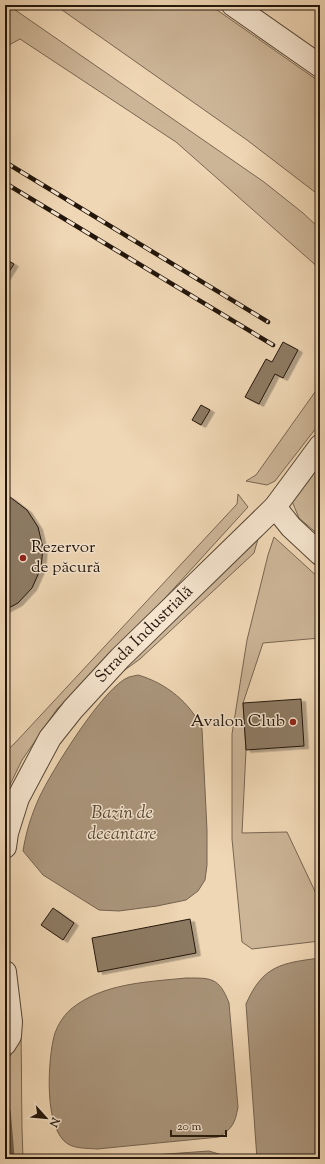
<svg xmlns="http://www.w3.org/2000/svg" width="325" height="1164" font-family="'Sorts Mill Goudy',serif">
<style>
.green{fill:#ccb597;stroke:#786651}
.water{fill:#aa957b;stroke:#74624e}
.lines{fill:none;stroke-linecap:round;stroke-linejoin:round}
.stream{stroke:#74624e;stroke-width:5.5}
.building{fill:#8d7a63;stroke:#23160b;filter:url(#shadow)}
.minor-casing{stroke:#564635;stroke-width:24}
.minor{stroke:#f5e4ce;stroke-width:22}
.rail-casing{stroke:#23160b;stroke-width:4.5}
.rail{stroke:#f5e4ce;stroke-width:3;stroke-dasharray:9;stroke-linecap:butt}
.poi-dot{fill:#8f2418;stroke:#f5e4ce;stroke-width:1.5}
.labels{text-anchor:middle;dominant-baseline:central;stroke-width:3;stroke-linejoin:round;paint-order:stroke}
.poi-label{font-size:17px;fill:#23160b;stroke:#f5e4ce;text-anchor:start}
.street-label{font-size:17px;fill:#23160b;stroke:#f5e4ce}
.water-label{font-size:18px;font-style:italic;fill:#594938;stroke:#f5e4ce}
</style>
<defs>
<filter id="shadow"><feDropShadow dx="4.5" dy="2.5" stdDeviation="0" flood-color="#0004"/></filter>
</defs>
<rect width="100%" height="100%" fill="#efd6b4"/>
<filter id="stains"><feTurbulence type="fractalNoise" baseFrequency=".005" numOctaves="4"/><feColorMatrix values="0 0 0 0 .2 0 0 0 0 .09 0 0 0 0 .02 0 0 0 .5 -.17"/></filter>
<radialGradient id="worn" r=".72"><stop offset=".6" stop-color="#630" stop-opacity="0"/><stop offset="1" stop-color="#630" stop-opacity=".3"/></radialGradient>
<path class="green" d="M 5,5 L 8,5 L 264,182 L 303,213 L 320,229 L 320,269 L 176,142 L 20,39 L 9,45 L 5,42 Z
M 55,5 L 210,5 L 320,82 L 320,196 L 247,140 Z
M 320,385 L 320,423 L 275,481 L 267,485 L 246,481 L 256,475 Z
M 314,470 L 320,475 L 320,536 L 299,518 L 291,499 Z
M 238,494 L 248,507 L 166,597 L 57,709 L 22,760 L 5,795 L 5,752 L 14,744 L 237,504 Z
M 260,532 L 254,553 L 140,659 L 122,672 Z
M 274,537 L 320,579 L 320,638 L 263,643 L 243,703 L 246,750 L 242,833 L 287,832 L 320,902 L 320,941 L 252,949 L 242,942 L 232,839 L 232,734 L 247,640 L 268,555 Z
M 21,1035 C 22,1076 21,1118 23,1159 L 5,1159 L 5,1066 Z"/>
<path class="water" d="M 138,675 C 166,683 191,703 202,729 L 207,830 L 207,865 L 205,880 L 198,891 L 186,900 L 157,906 L 119,911 L 99,910 L 43,875 L 23,851 C 26,832 31,816 39,798 C 51,772 104,686 129,677 C 132,676 135,676 138,675 Z
M 320,958 L 320,1159 L 257,1159 L 246,1004 C 263,965 282,963 320,958 Z
M 186,978 C 211,978 219,977 229,1003 L 238,1107 C 235,1123 233,1128 219,1137 L 97,1149 C 88,1148 76,1149 68,1144 C 44,1129 48,1065 53,1041 C 55,1029 62,1017 71,1009 C 103,983 147,982 186,978 Z
M 209,1151 L 222,1155 L 229,1159 L 96,1159 Z"/>
<g class="lines">
<path class="stream" d="M 5,1108 L 8,1112 L 12,1159"/>
</g>
<path class="building" d="M 5,259 L 14,264 L 5,278 Z
M 283,342 L 298,350 L 283,378 L 275,374 L 259,404 L 245,397 L 266,359 L 272,362 Z
M 201,405 L 210,410 L 201,425 L 192,420 Z
M 5,495 L 10,497 L 27,510 L 38,527 L 43,548 L 41,568 L 32,588 L 18,603 L 5,610 Z
M 301,699 L 304,746 L 246,750 L 243,703 Z
M 53,908 L 74,923 L 63,940 L 41,925 Z
M 190,919 L 196,953 L 98,972 L 92,938 Z"/>
<g class="lines">
<defs>
<g id="minor">
<path d="M 233,5 L 320,66"/>
<path d="M 275,507 L 291,527 L 320,554"/>
<path id="s1" d="M 5,847 L 7,833 L 18,798 L 50,738 L 73,709 L 120,658 L 275,507 L 320,446"/>
<path d="M 5,972 L 11,1022 L 10,1036 L 5,1044"/>
</g>
</defs>
<use href="#minor" class="minor-casing"/>
<use href="#minor" class="minor"/>
<defs>
<path id="rail" d="M 5,162 L 268,322
M 5,183 L 273,345"/>
</defs>
<use href="#rail" class="rail-casing"/>
<use href="#rail" class="rail"/>
</g>
<g class="poi-dot">
<circle cx="23" cy="558" r="4"/>
<circle cx="293" cy="722" r="4"/>
</g>
<g class="labels">
<g class="poi-label">
<text x="31" y="548">Rezervor<tspan x="31" dy="20">de păcură</tspan></text>
<text x="285" y="722" text-anchor="end">Avalon Club</text>
</g>
<g class="street-label">
<text stroke="none"><textPath href="#s1" startOffset="259">Strada Industrială</textPath></text>
</g>
<g class="water-label">
<text x="122" y="814">Bazin de<tspan x="122" dy="21">decantare</tspan></text>
</g>
</g>
<rect width="325" height="1164" fill="none" stroke="#efd6b4" stroke-width="20"/>
<rect x="6" y="6" width="313" height="1152" fill="none" stroke="#23160b" stroke-width="2"/>
<rect x="10" y="10" width="305" height="1144" fill="none" stroke="#23160b"/>
<g transform="translate(46 1118) rotate(117)" stroke="#f5e4ce" stroke-width="3" paint-order="stroke">
<path d="M0-3L7 15L0 10L-7 15Z" fill="#23160b"/>
<text y="-6" font-size="11" font-weight="bold" text-anchor="middle" fill="#23160b">N</text>
</g>
<path d="M171 1130v6h55v-6" fill="none" stroke="#23160b" stroke-width="2"/>
<text x="177" y="1130" font-size="12" fill="#23160b" stroke="#f5e4ce" stroke-width="3" paint-order="stroke">20 m</text>
<rect width="100%" height="100%" filter="url(#stains)"/>
<rect width="100%" height="100%" fill="url(#worn)"/>
</svg>
